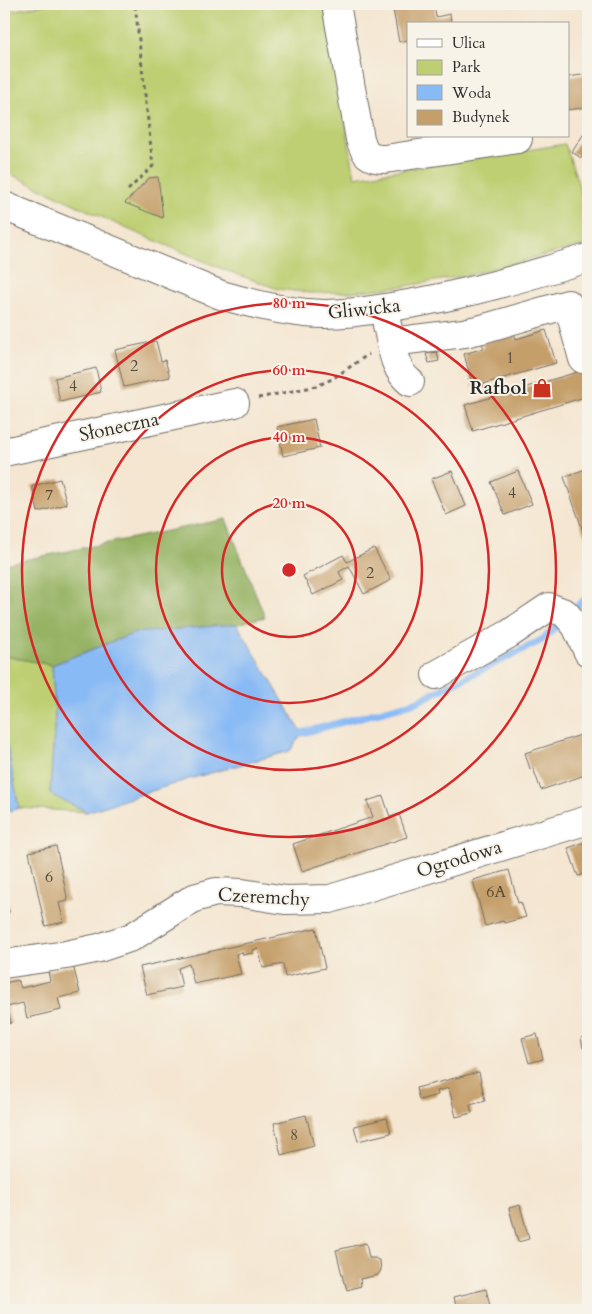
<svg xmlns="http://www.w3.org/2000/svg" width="592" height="1314" font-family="Cardo,serif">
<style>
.green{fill:#bdcf72;stroke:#747d4e}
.forest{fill:#96b264;stroke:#606e48}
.water{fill:#88baf5;stroke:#5a7290}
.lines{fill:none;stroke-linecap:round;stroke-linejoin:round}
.stream{stroke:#88baf5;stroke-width:7}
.building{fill:#c59f6a}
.minor-casing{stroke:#716c65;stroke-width:30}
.path{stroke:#716c65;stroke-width:3;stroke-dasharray:4 4;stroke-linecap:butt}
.minor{stroke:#fff;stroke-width:28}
.ring{fill:none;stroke:#d62828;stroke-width:2.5}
.labels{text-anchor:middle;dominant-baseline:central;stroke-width:4;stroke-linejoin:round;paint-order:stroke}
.number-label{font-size:16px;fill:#52483b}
.street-label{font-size:19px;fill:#2b2b2b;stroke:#f7f3e8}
.poi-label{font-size:19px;font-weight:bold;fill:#2b2b2b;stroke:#f7f3e8;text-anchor:end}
.centre{fill:#d62828;stroke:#f7f3e8;stroke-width:2.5}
.ring-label{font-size:15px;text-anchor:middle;font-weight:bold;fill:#d62828;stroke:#f7f3e8;stroke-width:4;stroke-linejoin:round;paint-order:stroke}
</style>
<rect width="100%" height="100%" fill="#f7f3e8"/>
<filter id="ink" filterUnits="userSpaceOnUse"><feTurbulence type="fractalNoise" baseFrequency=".02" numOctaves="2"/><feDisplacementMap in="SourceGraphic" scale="10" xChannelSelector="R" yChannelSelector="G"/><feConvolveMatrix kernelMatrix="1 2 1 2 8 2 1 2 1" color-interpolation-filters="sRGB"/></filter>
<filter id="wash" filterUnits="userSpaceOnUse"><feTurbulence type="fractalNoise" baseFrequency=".0096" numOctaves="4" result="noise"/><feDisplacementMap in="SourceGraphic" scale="20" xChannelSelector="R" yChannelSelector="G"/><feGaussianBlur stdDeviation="1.12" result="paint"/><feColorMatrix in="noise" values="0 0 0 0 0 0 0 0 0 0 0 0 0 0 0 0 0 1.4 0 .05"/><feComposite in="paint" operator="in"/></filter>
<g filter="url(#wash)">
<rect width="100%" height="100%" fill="#f4e6d1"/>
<path class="green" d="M 47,4 L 324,4 L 355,177 L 565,144 L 588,213 L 588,244 L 464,276 L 406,286 L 350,292 L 311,293 L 278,289 L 225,270 L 125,228 L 4,171 L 4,12 Z
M 4,656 L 52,665 L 55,714 L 50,794 L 87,812 L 19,808 L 4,730 Z"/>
<path class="forest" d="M 226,519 L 265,617 L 237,624 L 135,633 L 52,665 L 4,656 L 4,564 Z"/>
<path class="water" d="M 237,624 L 302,733 L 290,751 L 189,779 L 87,812 L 50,794 L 55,714 L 52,665 L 135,633 Z
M 4,730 L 19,808 L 4,813 Z"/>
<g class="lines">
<path class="stream" d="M 572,611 L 588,596
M 302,733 L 416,702 L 542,640 L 564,619"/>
</g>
<g id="blocks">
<path class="building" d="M 392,4 L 434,4 L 436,17 L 450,14 L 451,24 L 408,24 L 408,40 L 399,42 Z
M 588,74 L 588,107 L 568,110 L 568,77 Z
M 583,135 L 588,139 L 588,147 L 581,158 L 572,152 Z
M 158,177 L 163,218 L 125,203 L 149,178 Z
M 546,330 L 556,363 L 473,387 L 464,354 L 484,348 L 482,343 L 514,333 L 516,339 Z
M 156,341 L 161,361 L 165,360 L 170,377 L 124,387 L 115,350 Z
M 437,352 L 439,361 L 429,363 L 426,354 Z
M 96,368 L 101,392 L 60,402 L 55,378 Z
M 588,369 L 588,396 L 473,431 L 465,405 Z
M 314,419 L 320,448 L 283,456 L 277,427 Z
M 588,468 L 588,545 L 564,477 Z
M 452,471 L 466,506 L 446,515 L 431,479 Z
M 518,471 L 532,504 L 505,515 L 491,482 Z
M 60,479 L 67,504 L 38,512 L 32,486 Z
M 374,548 L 391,580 L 364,594 L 349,566 L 339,572 L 343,580 L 313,595 L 303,576 L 343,555 L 347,562 Z
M 587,733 L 588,736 L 588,774 L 541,790 L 533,768 L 530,769 L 525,753 Z
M 383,796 L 390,817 L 399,814 L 407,837 L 302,871 L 293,844 L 373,817 L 367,801 Z
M 588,841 L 588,873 L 578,876 L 568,848 Z
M 56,846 L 68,901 L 59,903 L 64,922 L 45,926 L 29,852 Z
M 509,870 L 518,903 L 521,902 L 526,917 L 504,923 L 503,921 L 485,926 L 473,880 Z
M 4,892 L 9,912 L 4,913 Z
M 316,928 L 325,968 L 285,977 L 283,964 L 263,968 L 258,949 L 252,950 L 253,953 L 243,955 L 242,952 L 236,954 L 241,974 L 194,984 L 189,964 L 178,968 L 182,987 L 147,995 L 140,967 Z
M 73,965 L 80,993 L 58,998 L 61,1010 L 27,1018 L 23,1003 L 7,1007 L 11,1023 L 4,1025 L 4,983 L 18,980 L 21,988 L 50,981 L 48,971 Z
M 537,1034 L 543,1059 L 529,1063 L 522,1038 Z
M 588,1036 L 588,1047 L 583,1048 L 581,1038 Z
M 479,1072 L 485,1101 L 470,1105 L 472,1113 L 456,1117 L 449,1088 L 437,1091 L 438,1095 L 419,1100 L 416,1088 Z
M 306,1115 L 314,1146 L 281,1155 L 274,1123 Z
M 387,1118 L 391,1133 L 358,1141 L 354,1126 Z
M 520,1205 L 529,1239 L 518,1242 L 509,1208 Z
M 366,1243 L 369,1258 L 375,1258 L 380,1261 L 381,1270 L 378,1275 L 360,1279 L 361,1286 L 347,1290 L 345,1283 L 344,1283 L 336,1250 Z
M 486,1289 L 491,1310 L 457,1310 L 454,1297 Z"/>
</g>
</g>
<g filter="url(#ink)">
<use href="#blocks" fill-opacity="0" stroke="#716c65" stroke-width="1"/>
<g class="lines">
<defs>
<path id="minor" d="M 336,4 L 360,139 C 365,154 368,159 385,159 L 518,139
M 4,206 L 221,295 C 249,303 277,310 306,313 C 336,316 367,311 397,306 C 462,296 525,277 588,258
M 387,325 C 392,345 393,369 410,382
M 391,342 L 464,333 L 482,329 L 568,304 L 583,359
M 4,452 L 235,403
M 436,675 L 509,634 L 549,607 L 565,613 L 576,626 L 588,652
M 4,964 L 66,955 L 99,948 L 132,937 L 194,898 L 216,892 L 242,893 L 285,900 L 330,899 L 588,820"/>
</defs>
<use href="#minor" class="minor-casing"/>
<path class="path" d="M 128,190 L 153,166 L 135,4
M 258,398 L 317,386 L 332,379 L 369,354"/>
<use href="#minor" class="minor"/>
</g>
</g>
<g class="ring">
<circle cx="289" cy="570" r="67"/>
<circle cx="289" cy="570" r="133"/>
<circle cx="289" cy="570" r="200"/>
<circle cx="289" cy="570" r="267"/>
</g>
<defs>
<symbol id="shop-bare" viewBox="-9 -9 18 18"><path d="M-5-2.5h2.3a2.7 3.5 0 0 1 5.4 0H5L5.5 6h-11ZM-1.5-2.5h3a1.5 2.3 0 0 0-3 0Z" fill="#c8321e" stroke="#f7f3e8" stroke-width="2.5" paint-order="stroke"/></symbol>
</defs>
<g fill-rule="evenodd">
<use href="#shop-bare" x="528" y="374" width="28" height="28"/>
</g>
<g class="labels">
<g class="number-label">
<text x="510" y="358">1</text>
<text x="134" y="366">2</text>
<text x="73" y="386">4</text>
<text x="512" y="493">4</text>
<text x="49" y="495">7</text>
<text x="370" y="573">2</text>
<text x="49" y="877">6</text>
<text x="496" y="892">6A</text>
<text x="294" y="1135">8</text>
</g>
<g class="street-label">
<text transform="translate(364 309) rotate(-6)">Gliwicka</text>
<text transform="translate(119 427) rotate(-12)">Słoneczna</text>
<text transform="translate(459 859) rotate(-17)">Ogrodowa</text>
<text transform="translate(264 897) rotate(3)">Czeremchy</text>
</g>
<g class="poi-label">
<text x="527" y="388">Rafbol</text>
</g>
</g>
<circle cx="289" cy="570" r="8" class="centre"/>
<g class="ring-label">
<text x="289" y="308">80 m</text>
<text x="289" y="375">60 m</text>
<text x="289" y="442">40 m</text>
<text x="289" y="508">20 m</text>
</g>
<rect width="592" height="1314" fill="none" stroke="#f7f3e8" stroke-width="20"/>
<rect x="407" y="22" width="162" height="115" fill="#f7f3e8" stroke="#a5a39c"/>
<rect x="417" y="39" width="25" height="8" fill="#ffffff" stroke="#a5a39c"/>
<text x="452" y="48" font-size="15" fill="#2b2b2b">Ulica</text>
<rect x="417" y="60" width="25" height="15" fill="#bdcf72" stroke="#a5a39c"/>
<text x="452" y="72" font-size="15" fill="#2b2b2b">Park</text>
<rect x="417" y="85" width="25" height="15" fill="#88baf5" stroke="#a5a39c"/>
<text x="452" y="98" font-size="15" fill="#2b2b2b">Woda</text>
<rect x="417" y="110" width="25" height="15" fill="#c59f6a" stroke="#a5a39c"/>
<text x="452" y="122" font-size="15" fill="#2b2b2b">Budynek</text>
</svg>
